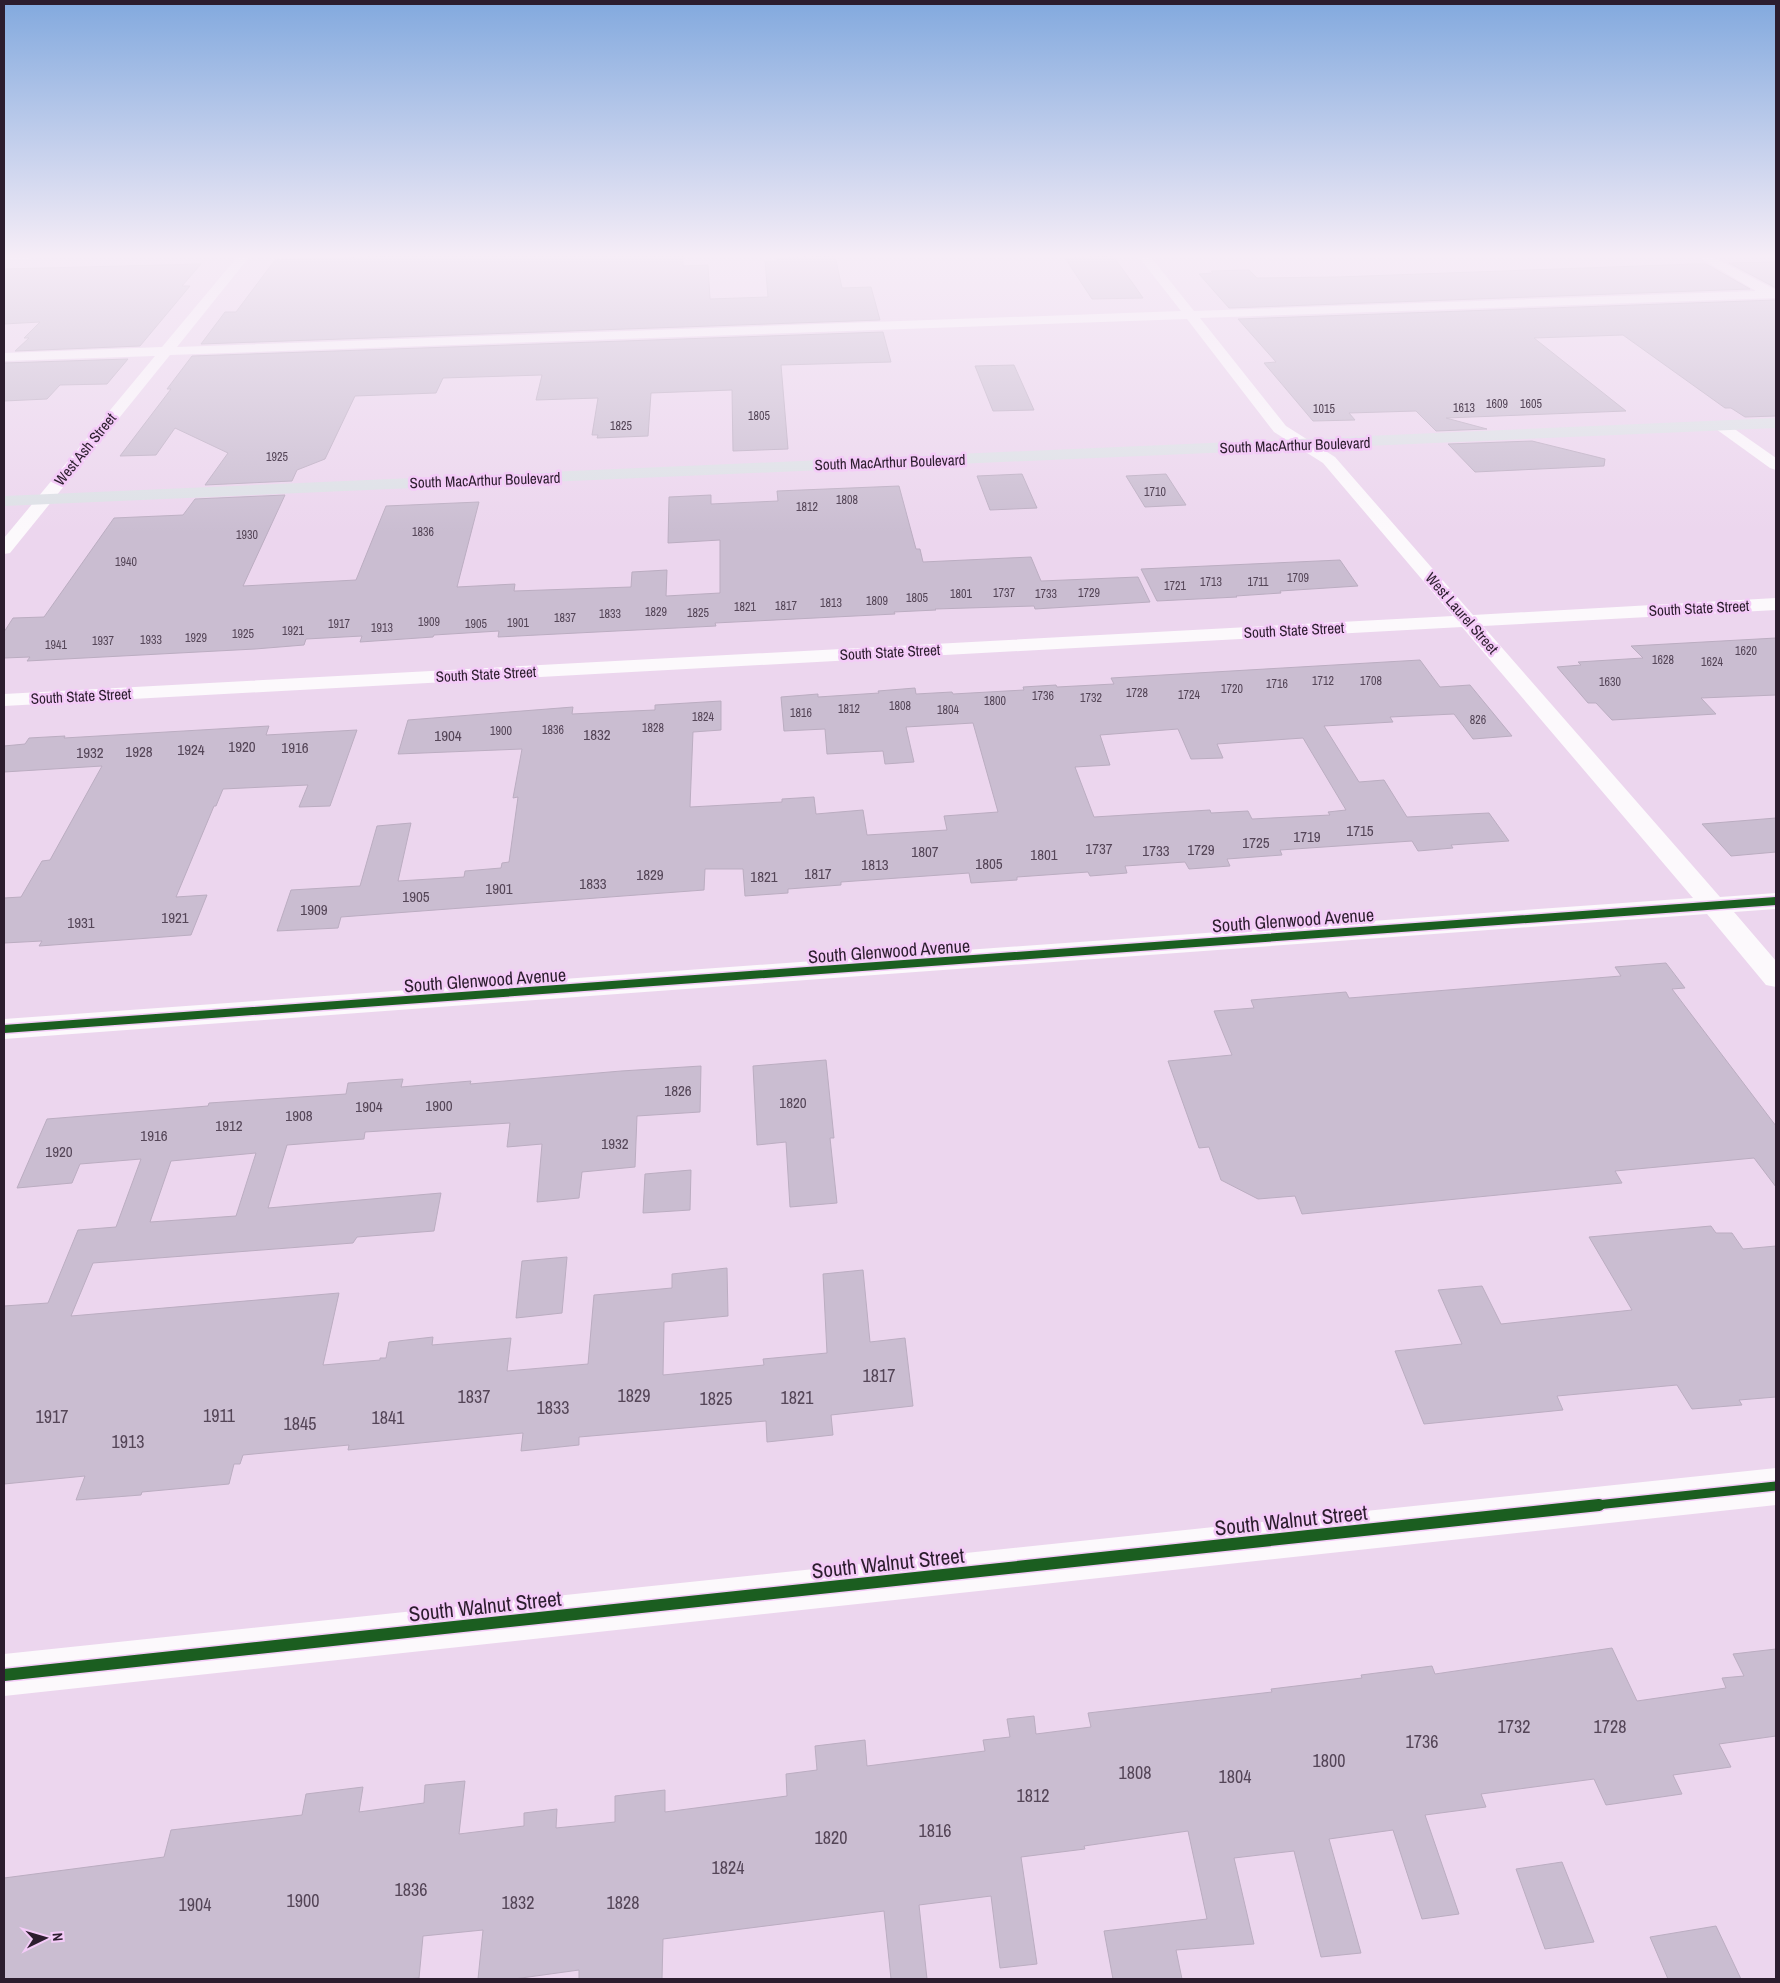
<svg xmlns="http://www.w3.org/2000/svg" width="1780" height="1983" font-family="'Archivo Narrow',sans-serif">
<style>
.building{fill:#cabdd1;stroke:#bbadc1;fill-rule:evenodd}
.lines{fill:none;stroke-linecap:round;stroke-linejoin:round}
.minor{fill:#fcf9fc;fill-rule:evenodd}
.major{fill:#dde1e6;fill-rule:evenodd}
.cycleway-far2-casing{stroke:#f4cbf8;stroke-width:11}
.cycleway-far1-casing{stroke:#f4cbf8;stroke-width:12}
.cycleway-casing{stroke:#f4cbf8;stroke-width:15}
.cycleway-far2{stroke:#1b5e20;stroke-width:8}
.cycleway-far1{stroke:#1b5e20;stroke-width:9}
.cycleway{stroke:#1b5e20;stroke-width:12}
.labels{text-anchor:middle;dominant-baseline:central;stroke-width:5;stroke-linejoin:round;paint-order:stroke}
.far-number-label{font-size:12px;fill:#544557}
.far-street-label{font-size:15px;fill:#2c1d2e;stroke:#f4cbf8}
.number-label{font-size:15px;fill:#544557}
.street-label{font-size:18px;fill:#2c1d2e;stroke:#f4cbf8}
.near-number-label{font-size:18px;fill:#544557}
.near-street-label{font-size:21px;fill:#2c1d2e;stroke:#f4cbf8}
</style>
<rect width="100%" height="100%" fill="#ecd6ee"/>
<path class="building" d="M 399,256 L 683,256 L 683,266 L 708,265 L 710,299 L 768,297 L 765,261 L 778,261 L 777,258 L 835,256 L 842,288 L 871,287 L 880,320 L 201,344 L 225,312 L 236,312 L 275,260 Z
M 1113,256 L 1134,285 L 1143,298 L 1092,299 L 1065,258 Z
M 1776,262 L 1776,288 L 1729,263 Z
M 201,264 L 182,286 L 190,286 L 140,346 L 15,351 L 29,338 L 24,338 L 40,322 L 4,324 L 4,269 Z
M 1694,264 L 1706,264 L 1750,289 L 1229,308 L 1199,274 L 1213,273 L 1211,271 L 1249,270 L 1257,278 L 1338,277 Z
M 1776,300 L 1776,416 L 1745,417 L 1731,408 L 1725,408 L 1623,335 L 1534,338 L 1626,411 L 1446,418 L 1487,429 L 1436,431 L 1416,411 L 1349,413 L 1355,420 L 1313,421 L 1264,363 L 1276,362 L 1238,319 Z
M 883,332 L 891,362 L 781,365 L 788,449 L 733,451 L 732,390 L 651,393 L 648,436 L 597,438 L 598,435 L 592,435 L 598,398 L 536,400 L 542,375 L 443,378 L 436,393 L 355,396 L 325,459 L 297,470 L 292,481 L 205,485 L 228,453 L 175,428 L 156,455 L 120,456 L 171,389 L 167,389 L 192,356 Z
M 128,359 L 107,384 L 60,385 L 47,399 L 4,401 L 4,363 Z
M 1014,365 L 1034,410 L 993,411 L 975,366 Z
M 1532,441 L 1605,459 L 1604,466 L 1475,472 L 1448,444 Z
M 1022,474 L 1037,508 L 990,510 L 977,476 Z
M 1166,474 L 1186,505 L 1145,507 L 1126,476 Z
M 899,486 L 916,549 L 920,549 L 923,562 L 1031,557 L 1041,581 L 1138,577 L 1150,602 L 1035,609 L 1034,606 L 935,609 L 936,610 L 894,612 L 895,614 L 715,623 L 716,626 L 498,637 L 499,631 L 434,635 L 433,637 L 360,642 L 362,636 L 306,639 L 304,645 L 255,649 L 27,661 L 30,657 L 4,658 L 4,632 L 13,618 L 44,617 L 114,518 L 183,515 L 195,499 L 285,495 L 243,586 L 356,580 L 386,506 L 479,502 L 457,587 L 515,584 L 514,591 L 631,587 L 632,572 L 667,570 L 666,596 L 720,593 L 720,540 L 668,543 L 669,497 L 711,495 L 711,504 L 778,501 L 777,491 Z
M 1340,560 L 1358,586 L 1280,591 L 1281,593 L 1236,596 L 1237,597 L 1157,601 L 1141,569 Z
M 1776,638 L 1776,695 L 1701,698 L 1716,714 L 1612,720 L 1596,703 L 1588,703 L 1557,667 L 1581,665 L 1578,662 L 1643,658 L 1631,646 Z
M 1420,660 L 1440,687 L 1470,685 L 1512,736 L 1473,739 L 1454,714 L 1390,717 L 1393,722 L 1324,726 L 1359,782 L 1384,780 L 1407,817 L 1489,813 L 1509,841 L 1451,845 L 1453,848 L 1418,851 L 1412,841 L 1280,850 L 1282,855 L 1227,859 L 1230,866 L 1189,869 L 1185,862 L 1125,866 L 1127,873 L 1090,876 L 1088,872 L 1017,877 L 1017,880 L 971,883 L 969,873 L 898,878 L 841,882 L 841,885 L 788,889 L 788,893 L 745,896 L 743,869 L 705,869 L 704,890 L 341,917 L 338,928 L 277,931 L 291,890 L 360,886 L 377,826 L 411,823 L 398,881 L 464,877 L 465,871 L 501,868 L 502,863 L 509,862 L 518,797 L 513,798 L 522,749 L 398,754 L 408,720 L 573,707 L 572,714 L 632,711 L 655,710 L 655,705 L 721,701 L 721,730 L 693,732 L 690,807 L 782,802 L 782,799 L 814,797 L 816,814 L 863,810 L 867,835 L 947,830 L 944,816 L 998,812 L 973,723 L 906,727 L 914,762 L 885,764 L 883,751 L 827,754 L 825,729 L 784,731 L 781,697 L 818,694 L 818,697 L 879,693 L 878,691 L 915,688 L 916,694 L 952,692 L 953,694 L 1024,690 L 1023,687 L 1056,685 L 1057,687 L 1114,684 L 1111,678 ZM 1178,729 L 1191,759 L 1223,758 L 1217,744 L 1303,738 L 1346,810 L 1328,812 L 1330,815 L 1252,819 L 1248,811 L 1211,813 L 1210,810 L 1094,817 L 1075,767 L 1110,765 L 1100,735 Z
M 269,726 L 266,735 L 357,730 L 330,806 L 299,807 L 308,785 L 223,789 L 216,806 L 214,806 L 176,897 L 207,895 L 191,935 L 39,946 L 42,941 L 4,943 L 4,898 L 21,897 L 42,861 L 50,860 L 102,766 L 4,772 L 4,746 L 25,744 L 29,738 L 65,736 L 64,738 Z
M 1776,818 L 1776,852 L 1731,856 L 1702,824 Z
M 1666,963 L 1685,988 L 1672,989 L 1776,1126 L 1776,1187 L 1754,1158 L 1615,1171 L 1622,1183 L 1302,1214 L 1295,1196 L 1258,1199 L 1221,1180 L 1209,1147 L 1199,1148 L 1168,1061 L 1232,1055 L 1214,1011 L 1254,1008 L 1251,1000 L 1346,992 L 1349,998 L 1621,976 L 1615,967 Z
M 826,1060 L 834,1138 L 830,1138 L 837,1203 L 790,1207 L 786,1142 L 757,1145 L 753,1066 Z
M 701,1066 L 700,1112 L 637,1116 L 635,1167 L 582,1172 L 579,1198 L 537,1202 L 542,1144 L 507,1147 L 510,1123 L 365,1132 L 364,1139 L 287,1145 L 268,1208 L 441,1193 L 434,1231 L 357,1237 L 353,1243 L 93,1263 L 71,1316 L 339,1293 L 323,1365 L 380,1360 L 380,1358 L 386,1358 L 389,1342 L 433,1337 L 432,1345 L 511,1338 L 507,1371 L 588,1364 L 594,1295 L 672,1288 L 672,1274 L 727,1268 L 728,1316 L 664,1322 L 663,1375 L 764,1365 L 763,1359 L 827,1353 L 823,1274 L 863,1270 L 870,1342 L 905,1338 L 913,1406 L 831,1415 L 833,1435 L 767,1442 L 766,1421 L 579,1437 L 579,1445 L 521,1451 L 523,1433 L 348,1450 L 349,1445 L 243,1455 L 240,1464 L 234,1464 L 229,1484 L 142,1492 L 141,1495 L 76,1500 L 85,1476 L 4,1484 L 4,1306 L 48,1303 L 78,1230 L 116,1227 L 141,1159 L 80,1164 L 72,1183 L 17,1188 L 47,1119 L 208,1106 L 209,1103 L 346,1094 L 348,1083 L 403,1079 L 401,1087 L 471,1081 L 470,1084 L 621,1071 ZM 256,1153 L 236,1216 L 150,1222 L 171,1161 Z
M 691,1170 L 690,1210 L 643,1213 L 645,1174 Z
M 1711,1226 L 1716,1233 L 1732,1233 L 1743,1249 L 1776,1246 L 1776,1397 L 1739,1400 L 1742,1405 L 1692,1409 L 1677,1385 L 1557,1396 L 1563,1410 L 1424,1424 L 1395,1351 L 1462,1344 L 1438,1290 L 1482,1286 L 1501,1324 L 1632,1310 L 1589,1237 Z
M 567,1257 L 562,1313 L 516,1318 L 522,1261 Z
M 1612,1648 L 1637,1701 L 1726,1688 L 1722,1678 L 1744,1676 L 1733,1654 L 1776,1649 L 1776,1736 L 1719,1744 L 1731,1767 L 1673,1775 L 1682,1794 L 1606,1805 L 1594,1779 L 1481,1794 L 1486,1807 L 1425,1815 L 1459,1914 L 1422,1919 L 1393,1830 L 1329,1839 L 1361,1953 L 1321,1957 L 1294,1851 L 1234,1858 L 1254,1944 L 1176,1950 L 1182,1979 L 1113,1979 L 1104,1931 L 1207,1919 L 1188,1831 L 1084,1846 L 1085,1849 L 1021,1857 L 1037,1964 L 1000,1968 L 991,1896 L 919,1905 L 927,1979 L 891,1979 L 884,1911 L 663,1939 L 662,1979 L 579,1979 L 579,1970 L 514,1979 L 478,1979 L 483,1930 L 423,1936 L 419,1978 L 406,1979 L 4,1979 L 4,1878 L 164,1857 L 171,1830 L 302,1815 L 306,1794 L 363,1787 L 359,1812 L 424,1803 L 425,1785 L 465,1781 L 459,1834 L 524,1826 L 524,1813 L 557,1809 L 556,1828 L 615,1822 L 615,1796 L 665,1790 L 665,1812 L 787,1796 L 786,1774 L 817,1770 L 815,1746 L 865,1740 L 867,1766 L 985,1751 L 983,1740 L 1010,1737 L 1007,1719 L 1034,1716 L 1036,1734 L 1091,1727 L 1088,1713 L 1272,1692 L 1271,1689 L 1362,1678 L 1361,1675 L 1432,1666 L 1435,1674 Z
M 1562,1862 L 1594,1942 L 1545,1949 L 1516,1869 Z
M 1716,1926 L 1741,1979 L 1668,1979 L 1650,1937 Z"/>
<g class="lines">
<path class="minor" d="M 4,256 L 35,256 L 29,260 L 4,260 Z
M 238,256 L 250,256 L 177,347 L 1181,311 L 1138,256 L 1150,256 L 1194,311 L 1756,291 L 1697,256 L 1711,256 L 1776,290 L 1776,298 L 1200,318 L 1286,426 L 1335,457 L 1473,615 L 1776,598 L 1776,610 L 1483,626 L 1720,897 L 1776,893 L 1776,909 L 1734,912 L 1776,961 L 1776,987 L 1766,985 L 1707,914 L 4,1039 L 4,1019 L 1693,898 L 1462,627 L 4,706 L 4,694 L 1453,616 L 1323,463 L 1274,432 L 1187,319 L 170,355 L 10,553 L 4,554 L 4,538 L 155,356 L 4,361 L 4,353 L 162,347 Z
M 1721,421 L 1726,423 L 1776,458 L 1776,470 L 1770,468 L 1716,429 L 1713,426 L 1716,423 Z
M 1776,1468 L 1776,1505 L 4,1696 L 4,1654 Z"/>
<path class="major" d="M 1776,418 L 1776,428 L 4,506 L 4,496 Z"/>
<defs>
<path id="cycleway-far2" d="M 4,1029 L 1776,901"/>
<path id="cycleway-far1" d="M 1587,1506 L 1776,1486"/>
<path id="cycleway" d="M 4,1675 L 1599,1505"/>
</defs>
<use href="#cycleway-far2" class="cycleway-far2-casing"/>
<use href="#cycleway-far1" class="cycleway-far1-casing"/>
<use href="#cycleway" class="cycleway-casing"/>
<use href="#cycleway-far2" class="cycleway-far2"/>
<use href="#cycleway-far1" class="cycleway-far1"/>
<use href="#cycleway" class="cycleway"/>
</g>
<linearGradient id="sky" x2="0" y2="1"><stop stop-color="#82a9de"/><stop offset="0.48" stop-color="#f6edf7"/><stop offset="1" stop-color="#f6edf7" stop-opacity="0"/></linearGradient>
<rect width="1780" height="533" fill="url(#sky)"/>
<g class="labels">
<g class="far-number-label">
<text x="1497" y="404">1609</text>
<text x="1531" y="404">1605</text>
<text x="1464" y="408">1613</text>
<text x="1324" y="409">1015</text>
<text x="759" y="416">1805</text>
<text x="621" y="426">1825</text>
<text x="277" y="457">1925</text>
<text x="1155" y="492">1710</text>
<text x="847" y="500">1808</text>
<text x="807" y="507">1812</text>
<text x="423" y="532">1836</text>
<text x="247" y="535">1930</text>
<text x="126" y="562">1940</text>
<text x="1298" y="578">1709</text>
<text x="1211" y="582">1713</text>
<text x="1258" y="582">1711</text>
<text x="1175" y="586">1721</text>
<text x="1004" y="593">1737</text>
<text x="1089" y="593">1729</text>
<text x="961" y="594">1801</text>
<text x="1046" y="594">1733</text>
<text x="917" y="598">1805</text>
<text x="877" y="601">1809</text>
<text x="831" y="603">1813</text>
<text x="786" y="606">1817</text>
<text x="745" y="607">1821</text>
<text x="656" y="612">1829</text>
<text x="698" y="613">1825</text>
<text x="610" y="614">1833</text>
<text x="565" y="618">1837</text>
<text x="429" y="622">1909</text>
<text x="518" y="623">1901</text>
<text x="339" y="624">1917</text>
<text x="476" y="624">1905</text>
<text x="382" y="628">1913</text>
<text x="293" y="631">1921</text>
<text x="243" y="634">1925</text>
<text x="196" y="638">1929</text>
<text x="151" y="640">1933</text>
<text x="103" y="641">1937</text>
<text x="56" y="645">1941</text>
<text x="1746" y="651">1620</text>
<text x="1663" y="660">1628</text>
<text x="1712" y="662">1624</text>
<text x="1323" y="681">1712</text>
<text x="1371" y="681">1708</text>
<text x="1610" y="682">1630</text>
<text x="1277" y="684">1716</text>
<text x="1232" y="689">1720</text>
<text x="1137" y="693">1728</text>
<text x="1189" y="695">1724</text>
<text x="1043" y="696">1736</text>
<text x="1091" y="698">1732</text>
<text x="995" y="701">1800</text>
<text x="900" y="706">1808</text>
<text x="849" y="709">1812</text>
<text x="948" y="710">1804</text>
<text x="801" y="713">1816</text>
<text x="703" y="717">1824</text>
<text x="1478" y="720">826</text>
<text x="653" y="728">1828</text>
<text x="553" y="730">1836</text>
<text x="501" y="731">1900</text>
</g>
<g class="far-street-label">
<text transform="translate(1295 445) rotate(-2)">South MacArthur Boulevard</text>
<text transform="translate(85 449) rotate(-51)">West Ash Street</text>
<text transform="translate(890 462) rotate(-2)">South MacArthur Boulevard</text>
<text transform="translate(485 480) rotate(-2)">South MacArthur Boulevard</text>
<text transform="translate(1699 608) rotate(-3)">South State Street</text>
<text transform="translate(1462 613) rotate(49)">West Laurel Street</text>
<text transform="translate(1294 630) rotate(-3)">South State Street</text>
<text transform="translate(890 652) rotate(-3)">South State Street</text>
<text transform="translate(486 674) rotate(-3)">South State Street</text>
<text transform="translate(81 696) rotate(-3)">South State Street</text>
</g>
<g class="number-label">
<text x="597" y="734">1832</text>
<text x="448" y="735">1904</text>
<text x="242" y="746">1920</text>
<text x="295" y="747">1916</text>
<text x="191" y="749">1924</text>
<text x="139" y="751">1928</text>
<text x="90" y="752">1932</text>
<text x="1360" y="830">1715</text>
<text x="1307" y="836">1719</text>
<text x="1256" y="842">1725</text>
<text x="1099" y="848">1737</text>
<text x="1201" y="849">1729</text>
<text x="1156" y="850">1733</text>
<text x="925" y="851">1807</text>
<text x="1044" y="854">1801</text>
<text x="989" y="863">1805</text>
<text x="875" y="864">1813</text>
<text x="818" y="873">1817</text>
<text x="650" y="874">1829</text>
<text x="764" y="876">1821</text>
<text x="593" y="883">1833</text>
<text x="499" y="888">1901</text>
<text x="416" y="896">1905</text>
<text x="314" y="909">1909</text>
<text x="175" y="917">1921</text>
<text x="81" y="922">1931</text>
<text x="678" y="1090">1826</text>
<text x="793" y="1102">1820</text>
<text x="439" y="1105">1900</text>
<text x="369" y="1106">1904</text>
<text x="299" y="1115">1908</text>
<text x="229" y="1125">1912</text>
<text x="154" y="1135">1916</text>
<text x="615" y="1143">1932</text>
<text x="59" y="1151">1920</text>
</g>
<g class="street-label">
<text transform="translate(1293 920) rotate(-4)">South Glenwood Avenue</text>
<text transform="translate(889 951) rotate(-4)">South Glenwood Avenue</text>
<text transform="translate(485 980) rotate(-4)">South Glenwood Avenue</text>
</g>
<g class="near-number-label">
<text x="879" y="1375">1817</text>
<text x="634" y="1395">1829</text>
<text x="474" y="1396">1837</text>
<text x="797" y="1397">1821</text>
<text x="716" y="1398">1825</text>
<text x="553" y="1407">1833</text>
<text x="219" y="1415">1911</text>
<text x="52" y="1416">1917</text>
<text x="388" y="1417">1841</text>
<text x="300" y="1423">1845</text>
<text x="128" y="1441">1913</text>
<text x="1514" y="1726">1732</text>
<text x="1610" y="1726">1728</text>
<text x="1422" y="1741">1736</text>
<text x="1329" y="1760">1800</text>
<text x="1135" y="1772">1808</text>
<text x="1235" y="1776">1804</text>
<text x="1033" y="1795">1812</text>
<text x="935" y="1830">1816</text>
<text x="831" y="1837">1820</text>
<text x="728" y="1867">1824</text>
<text x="411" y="1889">1836</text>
<text x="303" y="1900">1900</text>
<text x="518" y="1902">1832</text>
<text x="623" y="1902">1828</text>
<text x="195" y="1904">1904</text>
</g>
<g class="near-street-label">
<text transform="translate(1291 1520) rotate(-6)">South Walnut Street</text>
<text transform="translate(888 1563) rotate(-6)">South Walnut Street</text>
<text transform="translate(485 1606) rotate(-6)">South Walnut Street</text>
</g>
</g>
<rect width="1780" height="1983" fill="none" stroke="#2c1d2e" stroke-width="10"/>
<g transform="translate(45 1938) rotate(85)" stroke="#f4cbf8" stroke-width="4" paint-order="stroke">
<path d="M0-4L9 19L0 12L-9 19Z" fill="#2c1d2e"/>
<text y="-8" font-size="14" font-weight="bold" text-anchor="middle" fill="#2c1d2e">N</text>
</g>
</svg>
